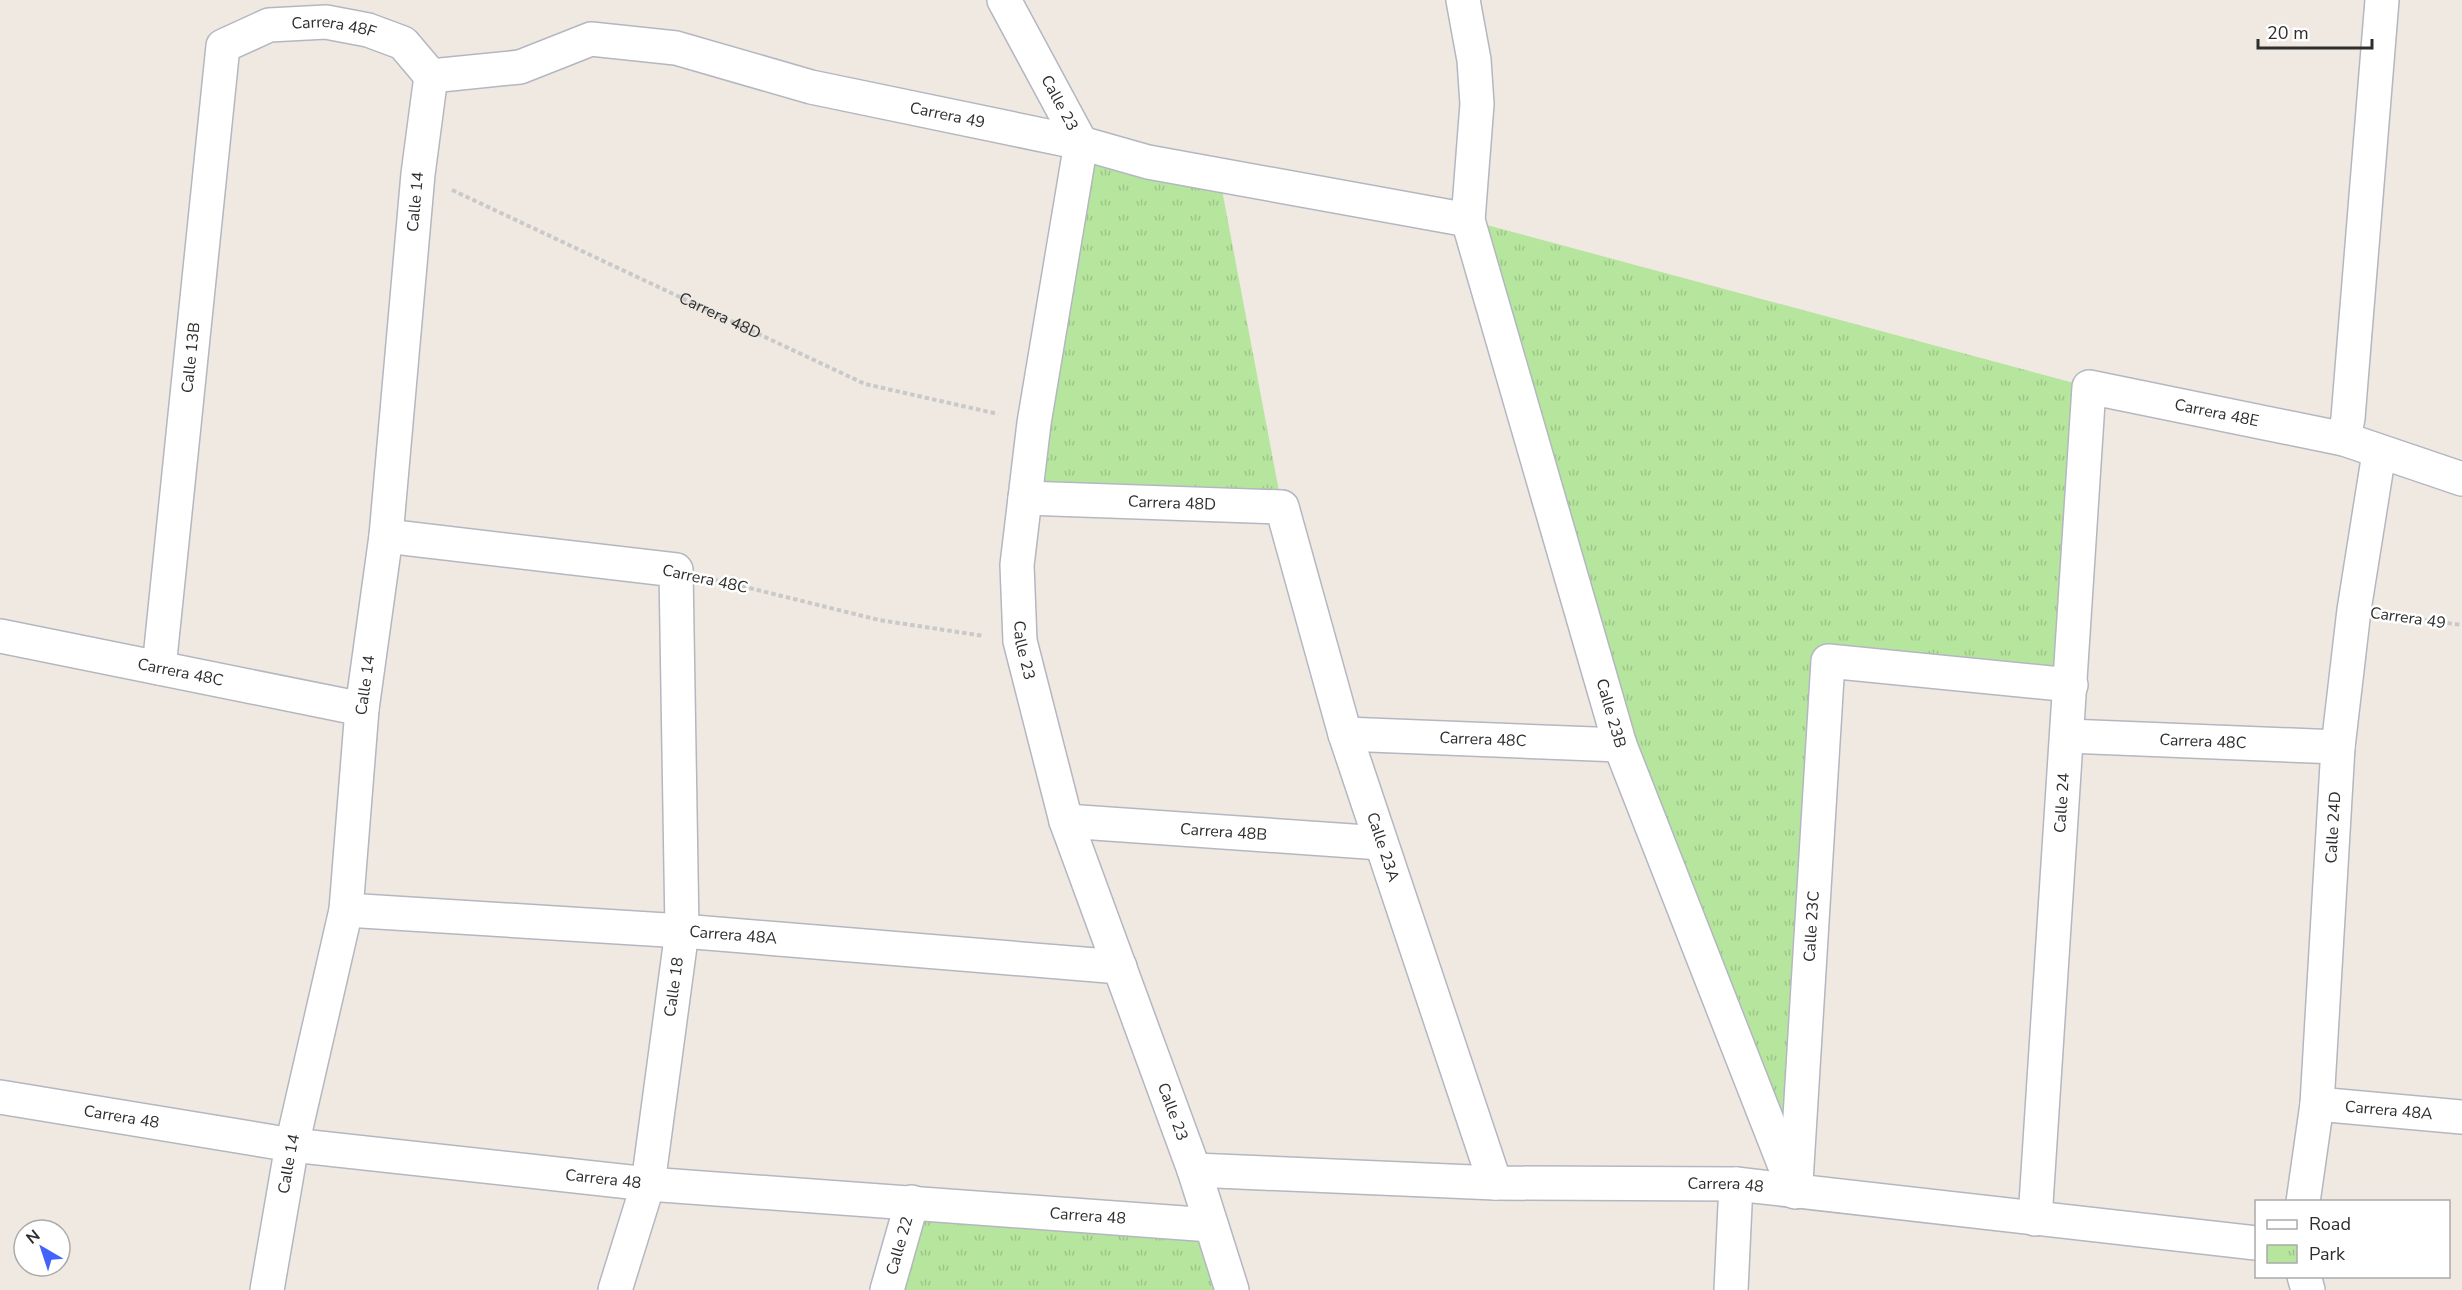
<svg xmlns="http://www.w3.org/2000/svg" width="2462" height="1290" font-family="'Nunito Sans',sans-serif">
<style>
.park{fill:url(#park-tufts)}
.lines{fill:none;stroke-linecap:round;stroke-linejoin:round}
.minor-casing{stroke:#b4b7c1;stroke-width:36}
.path{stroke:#c9c9c9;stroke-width:4;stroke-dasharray:4.5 3;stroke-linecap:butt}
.minor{stroke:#fff;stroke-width:33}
.labels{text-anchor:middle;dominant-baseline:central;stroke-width:5;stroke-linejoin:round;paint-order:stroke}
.street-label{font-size:16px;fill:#2e2e2e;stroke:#fff}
</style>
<defs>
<pattern id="park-tufts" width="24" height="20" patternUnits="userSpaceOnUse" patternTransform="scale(1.5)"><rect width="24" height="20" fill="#b6e59e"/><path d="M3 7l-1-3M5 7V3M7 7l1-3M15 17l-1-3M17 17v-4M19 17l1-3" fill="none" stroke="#9dc588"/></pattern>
</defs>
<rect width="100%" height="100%" fill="#efe9e1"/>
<path class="park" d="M 1081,143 L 1219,174 L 1282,507 L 1025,498 Z
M 1468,220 L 2089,387 L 2071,685 L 1828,661 L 1795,1192 L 1615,727 Z
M 912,1202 L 1211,1225 L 1231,1290 L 887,1290 Z"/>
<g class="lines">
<defs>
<g id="minor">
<path id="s2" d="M 1004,0 L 1081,143 L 1034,423 L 1017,565 L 1020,641 L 1066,821 L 1194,1170 L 1232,1290"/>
<path id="s3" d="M 1463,0 L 1474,60 L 1477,104 L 1468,220 L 1620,745 L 1795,1192"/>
<path id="s4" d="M 431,76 L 520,67 L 591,39 L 676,48 L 811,87 L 1081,143 L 1148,162 L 1468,220"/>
<path d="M 2344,439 L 2348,418 L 2382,0"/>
<path id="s5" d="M 1025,498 L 1282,507 L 1345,734 L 1495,1183"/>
<path d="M 386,536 L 676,570 L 682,931 L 648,1184 L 615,1290"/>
<path id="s6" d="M 0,636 L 362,709"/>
<path id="s7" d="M 159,668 L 223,46 L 269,25 L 326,22 L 368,30 L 403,43 L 431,76"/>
<path id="s8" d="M 1345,734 L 1620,745"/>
<path id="s9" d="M 2068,736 L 2338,747"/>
<path id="s10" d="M 1066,821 L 1381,843"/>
<path id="s11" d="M 346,910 L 682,931 L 1120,967"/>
<path id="s12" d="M 0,1097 L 292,1145 L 648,1184 L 1211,1225"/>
<path id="s13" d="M 2317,1104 L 2462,1117"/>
<path id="s14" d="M 1194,1170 L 1495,1183 L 1736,1184 L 2256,1243"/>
<path id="s15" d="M 1796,1182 L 1828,661 L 2071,685"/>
<path id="s16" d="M 2303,1202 L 2317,1104 L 2338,747 L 2354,610 L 2379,453"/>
<path id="s17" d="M 2035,1219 L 2089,387 L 2344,439 L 2462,479"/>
<path d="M 2304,1276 L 2308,1290"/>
<path id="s18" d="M 267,1290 L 292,1145 L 346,910 L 362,709 L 386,536 L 418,174 L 431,76"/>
<path id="s19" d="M 887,1290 L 912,1202"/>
<path d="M 1731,1290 L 1736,1184"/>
</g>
</defs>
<use href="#minor" class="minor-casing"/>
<g class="path">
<path id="s1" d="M 452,190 L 865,384 L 998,414"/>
<path d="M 713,579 L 879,620 L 984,636"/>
<path d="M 2388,615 L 2462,625"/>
</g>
<use href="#minor" class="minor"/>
</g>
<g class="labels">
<g class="street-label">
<text stroke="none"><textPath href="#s7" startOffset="741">Carrera 48F</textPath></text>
<text stroke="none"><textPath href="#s2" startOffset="117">Calle 23</textPath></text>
<text stroke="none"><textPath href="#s4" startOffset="531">Carrera 49</textPath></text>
<text stroke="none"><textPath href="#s18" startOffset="1100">Calle 14</textPath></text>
<text stroke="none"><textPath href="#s1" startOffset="296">Carrera 48D</textPath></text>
<text stroke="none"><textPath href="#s7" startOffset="312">Calle 13B</textPath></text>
<text stroke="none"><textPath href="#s17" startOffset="964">Carrera 48E</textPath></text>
<text stroke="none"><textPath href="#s5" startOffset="147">Carrera 48D</textPath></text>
<text transform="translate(705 579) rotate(12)">Carrera 48C</text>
<text transform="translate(2408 618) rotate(8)">Carrera 49</text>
<text stroke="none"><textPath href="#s2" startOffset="675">Calle 23</textPath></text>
<text stroke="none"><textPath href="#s6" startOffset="184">Carrera 48C</textPath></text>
<text stroke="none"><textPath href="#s18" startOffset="614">Calle 14</textPath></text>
<text stroke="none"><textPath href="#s3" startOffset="735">Calle 23B</textPath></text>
<text stroke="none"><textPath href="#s8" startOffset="138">Carrera 48C</textPath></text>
<text stroke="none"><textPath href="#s9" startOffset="135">Carrera 48C</textPath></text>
<text stroke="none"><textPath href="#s17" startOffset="417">Calle 24</textPath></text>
<text stroke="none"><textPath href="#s16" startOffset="376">Calle 24D</textPath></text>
<text stroke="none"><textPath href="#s10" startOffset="158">Carrera 48B</textPath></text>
<text stroke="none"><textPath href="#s5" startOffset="612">Calle 23A</textPath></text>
<text stroke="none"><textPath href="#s15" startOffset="256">Calle 23C</textPath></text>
<text stroke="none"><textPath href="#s11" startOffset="388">Carrera 48A</textPath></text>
<text transform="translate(674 987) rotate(-82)">Calle 18</text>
<text stroke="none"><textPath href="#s13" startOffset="72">Carrera 48A</textPath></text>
<text stroke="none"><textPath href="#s2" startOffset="1161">Calle 23</textPath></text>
<text stroke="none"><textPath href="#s12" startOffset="123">Carrera 48</textPath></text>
<text stroke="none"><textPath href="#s18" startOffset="128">Calle 14</textPath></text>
<text stroke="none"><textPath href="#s12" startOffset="609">Carrera 48</textPath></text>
<text stroke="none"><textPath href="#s14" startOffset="532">Carrera 48</textPath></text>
<text stroke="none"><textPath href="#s12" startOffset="1095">Carrera 48</textPath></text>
<text stroke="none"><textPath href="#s19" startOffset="46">Calle 22</textPath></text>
</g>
</g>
<rect x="2255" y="1200" width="195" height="78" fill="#ffffff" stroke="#ababab" stroke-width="1.5"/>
<rect x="2267" y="1220" width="30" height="9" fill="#ffffff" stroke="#ababab" stroke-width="1.5"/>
<text x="2309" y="1230" font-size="18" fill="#2e2e2e">Road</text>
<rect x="2267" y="1245" width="30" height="18" fill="url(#park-tufts)" stroke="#ababab" stroke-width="1.5"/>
<text x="2309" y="1260" font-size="18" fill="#2e2e2e">Park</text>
<g transform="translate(42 1248) rotate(321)"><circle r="28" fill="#ffffff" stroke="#ababab" stroke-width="1.5"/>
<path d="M0-4.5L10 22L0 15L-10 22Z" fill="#4264fb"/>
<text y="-9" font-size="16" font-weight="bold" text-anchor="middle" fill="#2e2e2e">N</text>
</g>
<path d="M2258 39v9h114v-9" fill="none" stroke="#2e2e2e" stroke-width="3"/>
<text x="2267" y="39" font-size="18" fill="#2e2e2e" stroke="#ffffff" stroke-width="4.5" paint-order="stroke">20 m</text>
</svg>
